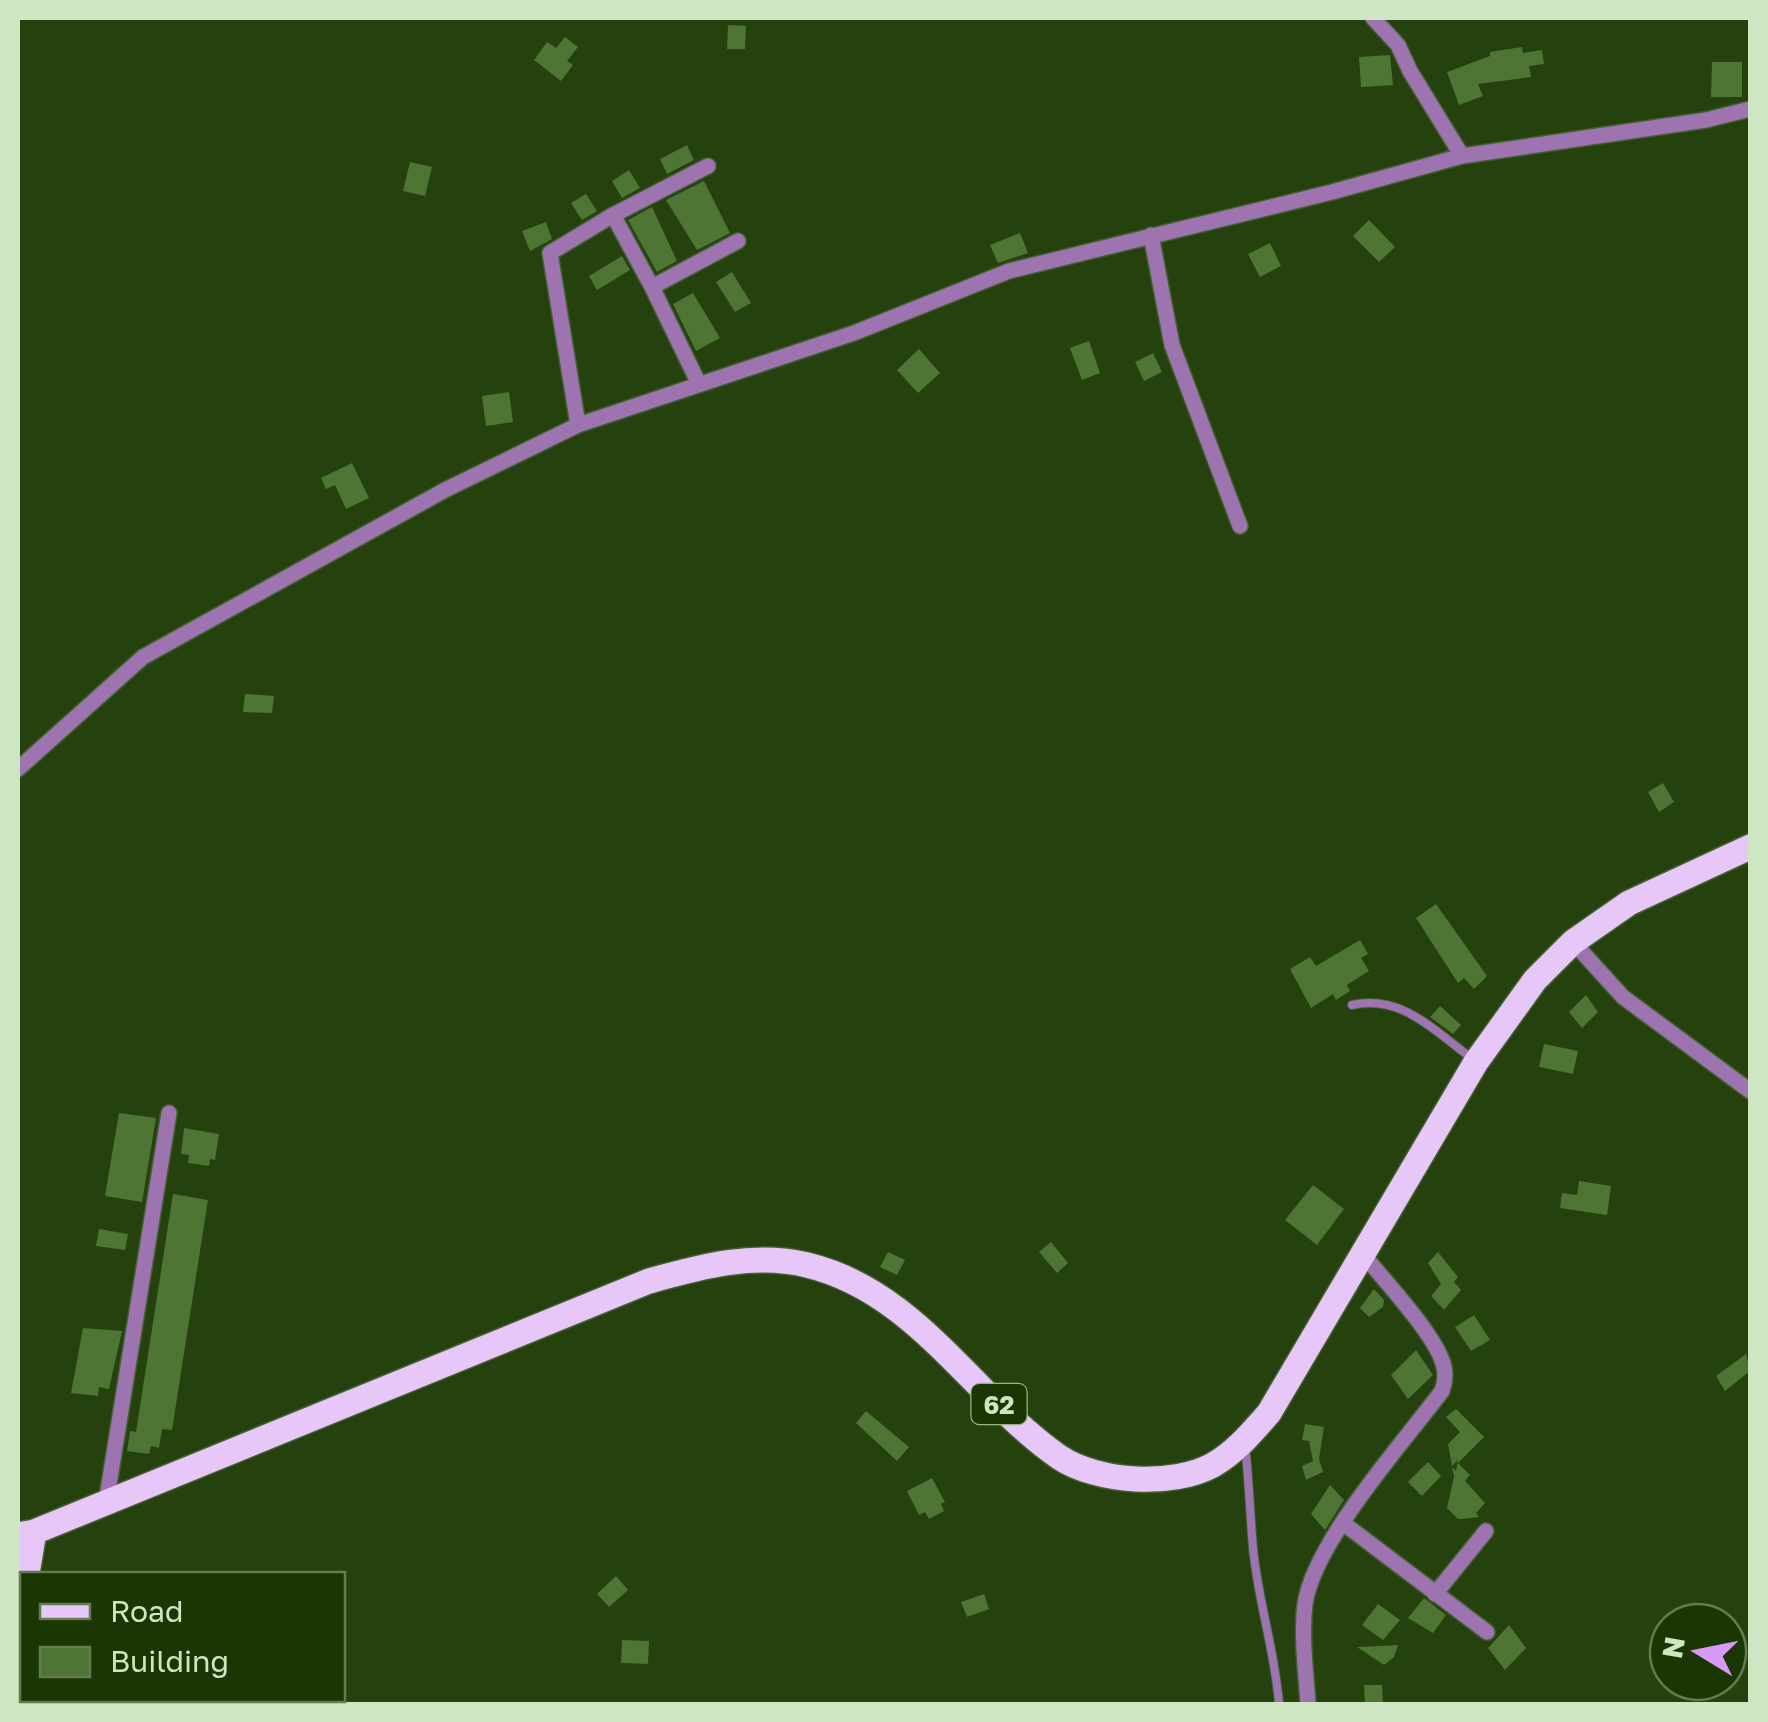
<svg xmlns="http://www.w3.org/2000/svg" width="1768" height="1722" font-family="'Golos Text',sans-serif">
<style>
.building{fill:#4e7534}
.lines{fill:none;stroke-linecap:round;stroke-linejoin:round}
.lane-casing{stroke:#435f2f;stroke-width:10}
.street-casing{stroke:#435f2f;stroke-width:18}
.secondary-casing{stroke:#435f2f;stroke-width:22}
.primary-casing{stroke:#435f2f;stroke-width:28}
.lane{stroke:#9d73b0;stroke-width:8}
.street{stroke:#9d73b0;stroke-width:15}
.secondary{stroke:#d693f5;stroke-width:20}
.primary{stroke:#e7c6f8;stroke-width:25}
.labels{text-anchor:middle;dominant-baseline:central;stroke-width:9;stroke-linejoin:round;paint-order:stroke}
.shield{fill:#1a3602;stroke:#99b189;stroke-width:2.5}
.shield-label{font-size:25px;font-weight:bold;fill:#cfe6c3}
</style>
<rect width="100%" height="100%" fill="#24410e"/>
<path class="building" d="M 728,25 L 746,26 L 745,49 L 727,49 Z
M 565,37 L 578,47 L 567,61 L 573,65 L 561,81 L 534,60 L 547,42 L 556,48 Z
M 1522,47 L 1523,53 L 1542,50 L 1544,64 L 1529,66 L 1531,77 L 1478,84 L 1483,96 L 1459,105 L 1447,72 L 1490,56 L 1490,52 Z
M 1390,55 L 1393,85 L 1361,87 L 1359,57 Z
M 1712,62 L 1742,62 L 1742,97 L 1711,97 Z
M 687,145 L 694,160 L 667,174 L 660,159 Z
M 410,162 L 432,167 L 425,196 L 403,191 Z
M 629,170 L 640,188 L 622,198 L 612,181 Z
M 704,181 L 730,233 L 697,250 L 666,200 Z
M 586,194 L 597,211 L 582,220 L 571,203 Z
M 652,207 L 677,261 L 657,272 L 628,220 Z
M 1369,220 L 1395,247 L 1379,262 L 1353,236 Z
M 546,222 L 552,239 L 530,251 L 522,231 Z
M 1020,233 L 1028,253 L 998,263 L 990,245 Z
M 1270,243 L 1281,266 L 1260,277 L 1248,254 Z
M 622,256 L 630,270 L 597,290 L 589,276 Z
M 732,272 L 751,303 L 735,312 L 716,282 Z
M 693,293 L 720,338 L 696,351 L 673,304 Z
M 1089,341 L 1100,373 L 1082,380 L 1070,348 Z
M 919,349 L 940,373 L 918,393 L 897,370 Z
M 1153,353 L 1162,372 L 1144,381 L 1135,362 Z
M 509,392 L 513,422 L 486,426 L 482,396 Z
M 352,463 L 369,498 L 346,509 L 335,485 L 326,489 L 321,478 Z
M 245,694 L 274,696 L 272,713 L 243,712 Z
M 1663,783 L 1674,802 L 1659,812 L 1648,792 Z
M 1436,904 L 1487,976 L 1474,989 L 1464,978 L 1458,983 L 1416,918 Z
M 1360,940 L 1368,954 L 1361,958 L 1369,971 L 1347,985 L 1350,991 L 1336,1000 L 1333,994 L 1311,1008 L 1290,969 L 1310,957 L 1316,966 Z
M 1586,995 L 1598,1012 L 1582,1028 L 1569,1012 Z
M 1440,1006 L 1461,1025 L 1453,1034 L 1430,1017 Z
M 1544,1044 L 1578,1051 L 1573,1074 L 1539,1067 Z
M 119,1113 L 156,1118 L 142,1202 L 105,1196 Z
M 184,1128 L 219,1134 L 215,1160 L 210,1159 L 209,1166 L 188,1163 L 189,1155 L 181,1154 Z
M 1579,1181 L 1611,1186 L 1607,1215 L 1560,1208 L 1562,1193 L 1577,1195 Z
M 1313,1185 L 1344,1209 L 1317,1245 L 1285,1220 Z
M 173,1194 L 208,1200 L 172,1430 L 162,1429 L 159,1448 L 151,1446 L 149,1454 L 127,1451 L 130,1431 L 136,1432 Z
M 99,1229 L 128,1234 L 125,1250 L 96,1246 Z
M 1051,1242 L 1068,1263 L 1057,1273 L 1039,1252 Z
M 888,1252 L 905,1260 L 897,1275 L 880,1267 Z
M 1438,1252 L 1458,1277 L 1454,1282 L 1461,1290 L 1444,1310 L 1431,1296 L 1441,1284 L 1428,1263 Z
M 1374,1289 L 1384,1300 L 1383,1307 L 1369,1317 L 1360,1308 Z
M 1474,1315 L 1490,1340 L 1471,1351 L 1455,1327 Z
M 83,1328 L 122,1331 L 109,1389 L 99,1387 L 98,1396 L 71,1393 Z
M 1416,1350 L 1433,1375 L 1408,1399 L 1391,1375 Z
M 1746,1354 L 1750,1371 L 1725,1391 L 1716,1376 Z
M 1456,1409 L 1484,1437 L 1458,1463 L 1470,1475 L 1465,1481 L 1485,1503 L 1476,1513 L 1479,1517 L 1462,1519 L 1458,1519 L 1447,1508 L 1454,1477 L 1452,1467 L 1456,1471 L 1458,1460 L 1452,1466 L 1448,1444 L 1460,1432 L 1446,1417 Z
M 866,1411 L 909,1447 L 897,1461 L 856,1423 Z
M 1305,1424 L 1324,1427 L 1319,1459 L 1323,1472 L 1306,1480 L 1302,1466 L 1313,1461 L 1309,1441 L 1302,1440 Z
M 1428,1462 L 1441,1476 L 1422,1496 L 1408,1482 Z
M 932,1478 L 945,1502 L 941,1504 L 944,1511 L 929,1519 L 925,1512 L 919,1515 L 907,1491 Z
M 1330,1485 L 1344,1500 L 1325,1530 L 1311,1514 Z
M 616,1576 L 628,1590 L 609,1607 L 597,1594 Z
M 984,1594 L 989,1609 L 967,1617 L 961,1602 Z
M 1424,1598 L 1446,1615 L 1433,1633 L 1408,1618 Z
M 1378,1604 L 1400,1620 L 1383,1640 L 1362,1625 Z
M 1509,1625 L 1526,1648 L 1505,1670 L 1488,1648 Z
M 622,1640 L 649,1641 L 648,1664 L 621,1663 Z
M 1398,1645 L 1394,1657 L 1384,1665 L 1357,1647 Z
M 1364,1685 L 1382,1685 L 1383,1704 L 1365,1704 Z"/>
<g class="lines">
<defs>
<path id="lane" d="M 1352,1005 C 1402,994 1434,1031 1473,1059
M 1245,1445 C 1249,1480 1250,1514 1253,1548 C 1258,1601 1275,1651 1279,1704"/>
<path id="street" d="M 1373,18 L 1398,45 L 1410,71 L 1462,156
M 613,215 L 652,287 L 699,384
M 1151,235 L 1172,345 L 1240,526
M 652,287 L 738,241
M 578,425 L 550,253 L 613,215 L 708,166
M 18,769 L 143,657 L 445,490 L 578,425 L 854,333 L 1009,271 L 1332,192 L 1462,156 L 1706,120 L 1750,109
M 1573,942 L 1623,997 L 1750,1091
M 106,1503 L 169,1113
M 1343,1523 L 1487,1632
M 1435,1594 L 1486,1531
M 1308,1704 C 1306,1672 1301,1636 1305,1604 C 1314,1542 1403,1443 1442,1391 C 1445,1383 1446,1376 1444,1367 C 1438,1337 1385,1282 1364,1255"/>
<path id="secondary" d="M 18,1590 L 22,1591
M 148,1704 L 148,1700"/>
<path id="primary" d="M 18,1535 L 34,1532 L 649,1281 C 700,1267 753,1252 807,1265 C 916,1291 972,1396 1059,1457 C 1098,1483 1173,1487 1213,1465 C 1236,1452 1252,1432 1269,1413 L 1476,1062 L 1535,980 L 1573,942 L 1629,903 L 1750,847
M 27,1574 L 34,1532"/>
</defs>
<use href="#lane" class="lane-casing"/>
<use href="#street" class="street-casing"/>
<use href="#secondary" class="secondary-casing"/>
<use href="#primary" class="primary-casing"/>
<use href="#lane" class="lane"/>
<use href="#street" class="street"/>
<use href="#secondary" class="secondary"/>
<use href="#primary" class="primary"/>
</g>
<g class="labels">
<rect class="shield" x="971.5" y="1384" width="55" height="40" rx="8"/>
<g class="shield-label">
<text x="999" y="1404">62</text>
</g>
</g>
<rect width="1768" height="1722" fill="none" stroke="#cfe6c3" stroke-width="40"/>
<rect x="20" y="1572" width="325" height="130" fill="#1a3602" stroke="#627c4f" stroke-width="2.5"/>
<rect x="40" y="1604" width="50" height="15" fill="#e7c6f8" stroke="#627c4f" stroke-width="2.5"/>
<text x="110" y="1622" font-size="30" fill="#cfe6c3">Road</text>
<rect x="40" y="1647" width="50" height="30" fill="#4e7534" stroke="#627c4f" stroke-width="2.5"/>
<text x="110" y="1672" font-size="30" fill="#cfe6c3">Building</text>
<g transform="translate(1698 1652) rotate(280)"><circle r="48" fill="#1a3602" stroke="#627c4f" stroke-width="2.5"/>
<path d="M0-8L18 38L0 25L-18 38Z" fill="#d99af7"/>
<text y="-15" font-size="28" font-weight="bold" text-anchor="middle" fill="#cfe6c3">N</text>
</g>
</svg>
